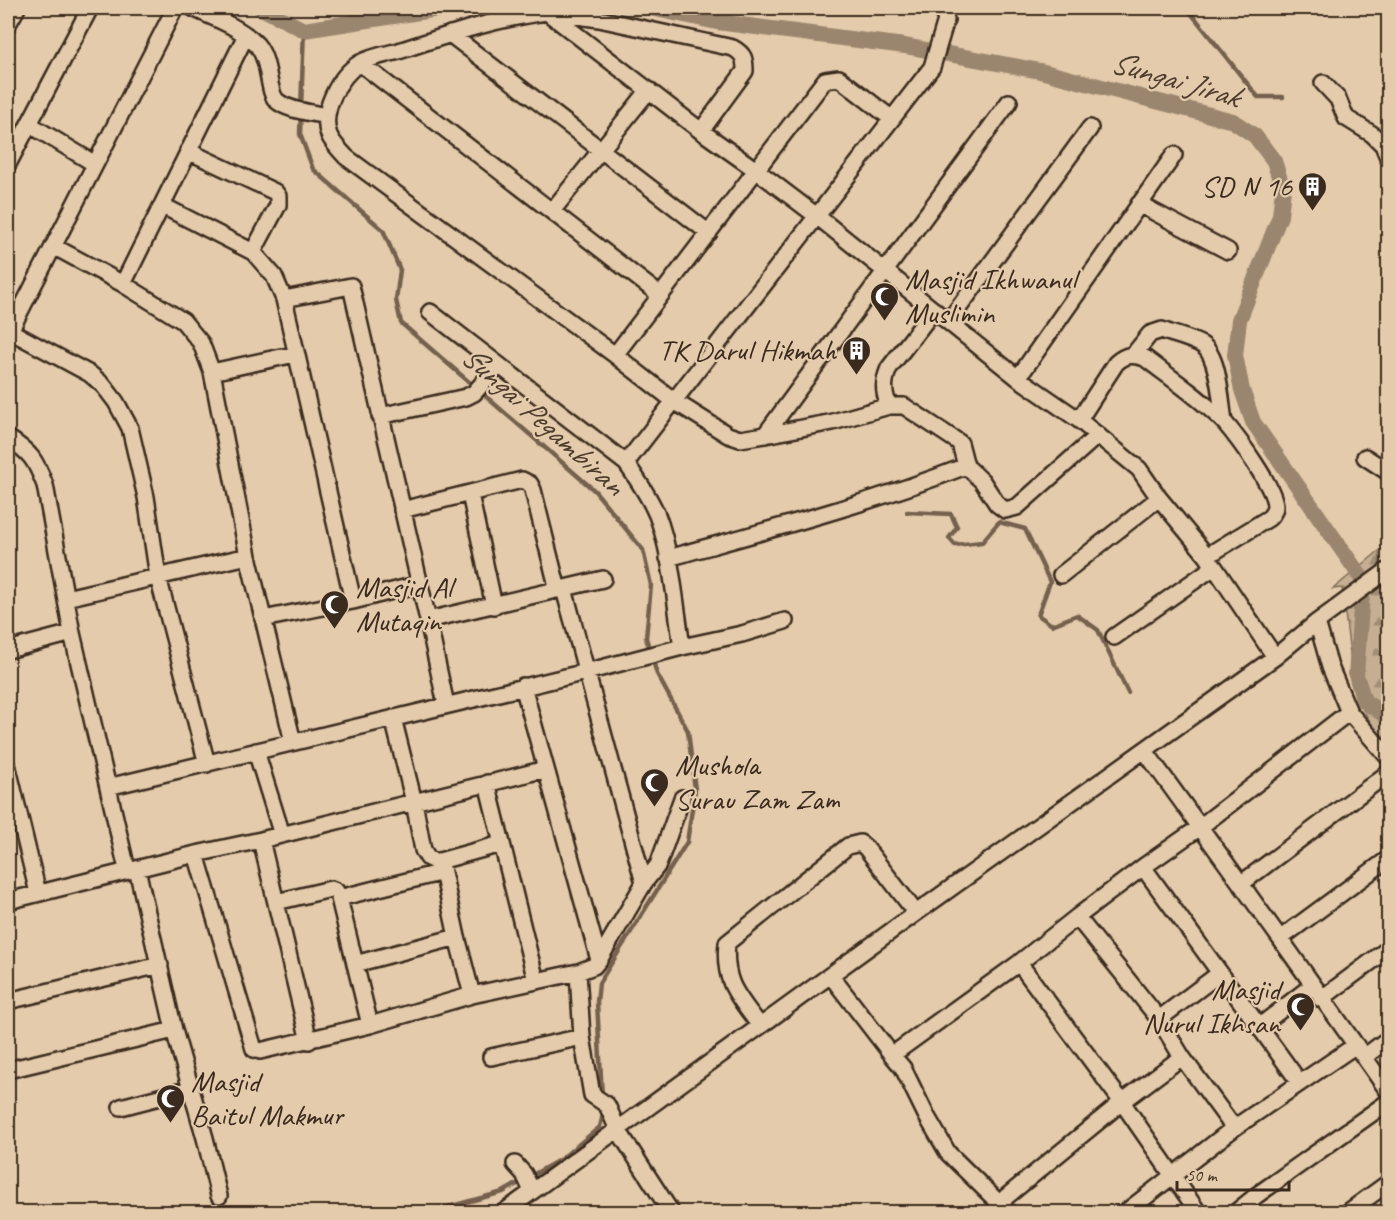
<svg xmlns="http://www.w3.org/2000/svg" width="1396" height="1220" font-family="Caveat,sans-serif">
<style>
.forest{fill:url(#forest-firs);stroke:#806c58;stroke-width:1.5}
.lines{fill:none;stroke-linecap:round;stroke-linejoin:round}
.stream{stroke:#74614e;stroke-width:4.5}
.canal{stroke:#9a866e;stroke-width:16}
.street-casing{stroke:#3b2a1e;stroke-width:20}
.street{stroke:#e4cbac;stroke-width:15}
.labels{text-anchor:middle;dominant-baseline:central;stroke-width:4.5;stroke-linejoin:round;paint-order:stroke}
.poi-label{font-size:30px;fill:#3b2a1e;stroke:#e4cbac;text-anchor:start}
.water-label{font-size:32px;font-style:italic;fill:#4e3c2e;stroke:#e4cbac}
</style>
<defs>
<pattern id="forest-firs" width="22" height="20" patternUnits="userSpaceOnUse" patternTransform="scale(1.5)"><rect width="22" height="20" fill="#c5ae92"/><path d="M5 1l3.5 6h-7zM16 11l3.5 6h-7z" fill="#a18e77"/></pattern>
</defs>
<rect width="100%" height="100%" fill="#e4cbac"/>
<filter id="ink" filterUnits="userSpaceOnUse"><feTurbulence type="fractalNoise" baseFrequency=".0167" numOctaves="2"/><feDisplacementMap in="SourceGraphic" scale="12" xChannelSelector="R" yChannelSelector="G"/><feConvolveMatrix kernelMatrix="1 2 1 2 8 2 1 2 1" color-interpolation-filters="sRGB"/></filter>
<g filter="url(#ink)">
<path class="forest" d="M 1379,551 L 1383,629 L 1388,653 L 1387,678 L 1388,681 L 1388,738 L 1376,732 L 1355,696 L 1342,588 L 1333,589 Z"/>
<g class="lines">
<path class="stream" d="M 1187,8 L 1258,97 L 1283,97
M 304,30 L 300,134 L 313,169 L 383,230 L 400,270 L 396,300 L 401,323 L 595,491 L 643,550 L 651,585 L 646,638 L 657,674 L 688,731 L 695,790 L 687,842 L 599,983 L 597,1002 L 602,1096
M 907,512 L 951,514 L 957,527 L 949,538 L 955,545 L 982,542 L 999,522 L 1025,529 L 1050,582 L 1038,615 L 1052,625 L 1077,615 L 1098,630 L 1128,693
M 430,1212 L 503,1192 L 561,1159 L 600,1127 L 604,1110"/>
<path class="canal" d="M 261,8 L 304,30 L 445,8
M 651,8 L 717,22 L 905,46 L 1040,71 L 1233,121 L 1255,136 L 1274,161 L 1283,189 L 1280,216 L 1239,320 L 1235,355 L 1242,390 L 1253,422 L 1363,580 L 1356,675 L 1364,701 L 1383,714 L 1388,715"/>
<defs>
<path id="street" d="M 193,8 C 213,18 241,27 257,45 C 271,62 267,92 277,101 C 289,111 311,112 326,116
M 549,12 L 599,19 L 733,48 C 744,54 745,59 745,71 L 701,131
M 8,24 L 17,8
M 450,34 L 709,233
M 360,63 L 660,295
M 1323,83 L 1338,99 L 1346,118 L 1372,134 L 1383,145 L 1388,157
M 29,124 L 95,164
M 188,151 L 275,192 L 278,196 L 278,205 L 253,252
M 8,164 L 90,8
M 1139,204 L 1228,251
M 163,206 L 253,252 L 274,276 L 284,299 L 353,601
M 552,211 L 649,90
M 53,246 L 123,284 L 183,321 L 201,343 L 212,372 L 248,556 L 293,742
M 123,284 L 246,35
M 284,299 L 351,286 L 428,620 L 446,705
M 430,312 L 626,463 C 638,480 649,496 657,515 C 671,550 676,608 682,647
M 949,321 L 1090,128
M 8,330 L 90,374 L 103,385 L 116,402 L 130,428 L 146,497 L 158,577 L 207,764
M 8,335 L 175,8
M 1134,354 L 1150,334 L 1162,330 C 1174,335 1190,338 1202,345 C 1219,355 1221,403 1224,422
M 615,355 L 825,80 L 839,78 L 892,119
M 212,372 L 295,354
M 1018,378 L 1174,155
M 889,406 C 883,391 883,382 889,368 L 934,310
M 380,416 L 466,397 L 474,393 L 499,365
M 1079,420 L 1116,363 C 1126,354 1133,354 1145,358 C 1172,379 1202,399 1225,423 C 1237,437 1275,488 1275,506 C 1275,511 1272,515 1269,518 L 1207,556
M 765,435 L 1009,102
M 1098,435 L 1017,507 L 1005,510 L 997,504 L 982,481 L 966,466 L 960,443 L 904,406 L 889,406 L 833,422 L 765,435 L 740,439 L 728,435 L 674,401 L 615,355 L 346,157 C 340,150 333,144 329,135 C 320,112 339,76 360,63 C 371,57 387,54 399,51 C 447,35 497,18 547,12 L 701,131 L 756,170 L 818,217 L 1018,378 L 1079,420 L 1139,469 L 1159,498 L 1207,556 L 1275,657
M 8,438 C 31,453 35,459 45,485 L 72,633 L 126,865 L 125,871
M 1365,457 L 1388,472
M 626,463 L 932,67 L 946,20 L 941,8
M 470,494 L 494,606
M 402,510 L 522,480 L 530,484 L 533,490 L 558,590
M 668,558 C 768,530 869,504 966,466
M 1061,575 L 1159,498
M 564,589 L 644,883
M 66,598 L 248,556
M 263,619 L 353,601 L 420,584
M 428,620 L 603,579
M 1317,622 L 1330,667 L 1349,712 L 1388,757
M 1114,637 L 1214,567
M 8,650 L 72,633
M 523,686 L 599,960
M 393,718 L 414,802 L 423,850 L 428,858 L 436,862 L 443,872 L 457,937 L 472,995
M 256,751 L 282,835
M 1145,751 C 1227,864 1308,977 1388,1091
M 8,768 L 38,893
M 487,783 L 536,981
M 108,787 L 586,672 L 682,647 L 742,634 L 785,621
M 261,840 L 309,1041
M 196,854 L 254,1049 L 260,1051 L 370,1025 L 472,995 L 578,972 L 594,966 L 599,960 L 644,883 L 658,865 L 682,798
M 436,862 L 501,844
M 1143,867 L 1300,1083
M 137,869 L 174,1030 L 205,1138 L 219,1196
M 1242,883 L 1388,773
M 339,898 L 443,872
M 8,901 L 196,854 L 261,840 L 546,769
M 276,902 L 331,889 L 336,891 L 339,898 L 370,1025
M 1077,917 L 1159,1019 L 1182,1057 L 1234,1128
M 1281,938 L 1388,859
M 1019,963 L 1122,1102 L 1198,1212
M 355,964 L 457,937
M 578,972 L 582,1037 L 592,1095 L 607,1105 L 618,1130 L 671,1212
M 831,976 L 892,1055 L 1019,963 L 1077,917 L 1143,867 L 1200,827 L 1349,712
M 1321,999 L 1388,949
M 8,1001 L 160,965
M 1159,1019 L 1220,973
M 760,1026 C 738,996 723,983 727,943 L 848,846 L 860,843 L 866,848 L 916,913
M 1260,1026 L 1313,985
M 892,1055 L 903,1068 L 926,1115 L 948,1153 L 1003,1207 L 1000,1211
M 491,1057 L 582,1037
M 1364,1057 L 1388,1039
M 8,1070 L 174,1030
M 121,1107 L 190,1089
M 515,1164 L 524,1174 L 532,1191
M 504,1212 L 916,913 L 1275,657 L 1317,622 L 1388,570
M 1008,1212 L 1003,1207 L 1003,1202 L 1006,1197 L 1122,1102 L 1182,1057
M 1126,1212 L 1234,1128 L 1356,1045
M 1236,1212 L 1257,1195 L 1388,1102
M 1348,1212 L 1388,1183"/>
</defs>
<use href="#street" class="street-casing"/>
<use href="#street" class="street"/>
</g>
</g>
<defs>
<symbol id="building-pin" viewBox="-11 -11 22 30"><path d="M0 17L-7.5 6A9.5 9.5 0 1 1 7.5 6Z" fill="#3b2a1e" stroke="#e4cbac"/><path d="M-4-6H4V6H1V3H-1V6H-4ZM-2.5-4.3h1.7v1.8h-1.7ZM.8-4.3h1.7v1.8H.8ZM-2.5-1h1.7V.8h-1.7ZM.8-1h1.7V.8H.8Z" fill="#fff"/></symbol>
<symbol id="mosque-pin" viewBox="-11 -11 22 30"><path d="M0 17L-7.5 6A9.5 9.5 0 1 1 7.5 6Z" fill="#3b2a1e" stroke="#e4cbac"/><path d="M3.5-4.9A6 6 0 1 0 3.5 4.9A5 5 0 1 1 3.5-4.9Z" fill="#fff"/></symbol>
</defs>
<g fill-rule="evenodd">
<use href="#building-pin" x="1296" y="170" width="33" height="45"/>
<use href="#mosque-pin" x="868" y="280" width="33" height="45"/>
<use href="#building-pin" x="840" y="334" width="33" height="45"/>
<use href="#mosque-pin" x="318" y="588" width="33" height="45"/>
<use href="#mosque-pin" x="638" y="766" width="33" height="45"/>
<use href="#mosque-pin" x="1284" y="990" width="33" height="45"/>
<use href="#mosque-pin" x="154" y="1082" width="33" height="45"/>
</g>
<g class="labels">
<g class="poi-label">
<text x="1292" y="186" text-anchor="end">SD N 16</text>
<text x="905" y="279">Masjid Ikhwanul<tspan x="905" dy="34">Muslimin</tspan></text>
<text x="836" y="350" text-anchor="end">TK Darul Hikmah</text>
<text x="356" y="587">Masjid Al<tspan x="356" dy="34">Mutaqin</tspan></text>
<text x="675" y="765">Mushola<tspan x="675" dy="34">Surau Zam Zam</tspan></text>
<text x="1280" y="989" text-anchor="end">Masjid<tspan x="1280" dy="34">Nurul Ikhsan</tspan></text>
<text x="191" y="1081">Masjid<tspan x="191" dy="34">Baitul Makmur</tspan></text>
</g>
<g class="water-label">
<text transform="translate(1175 79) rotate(16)">Sungai Jirak</text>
<text transform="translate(543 420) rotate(42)">Sungai Pegambiran</text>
</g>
</g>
<rect width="1396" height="1220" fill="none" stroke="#e4cbac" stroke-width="30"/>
<rect x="15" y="15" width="1366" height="1190" fill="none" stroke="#3b2a1e" stroke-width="2" filter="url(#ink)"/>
<path d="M1177 1181v9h112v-9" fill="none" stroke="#3b2a1e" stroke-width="3"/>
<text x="1186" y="1181" font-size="18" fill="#3b2a1e" stroke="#e4cbac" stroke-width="4.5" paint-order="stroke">50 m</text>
</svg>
